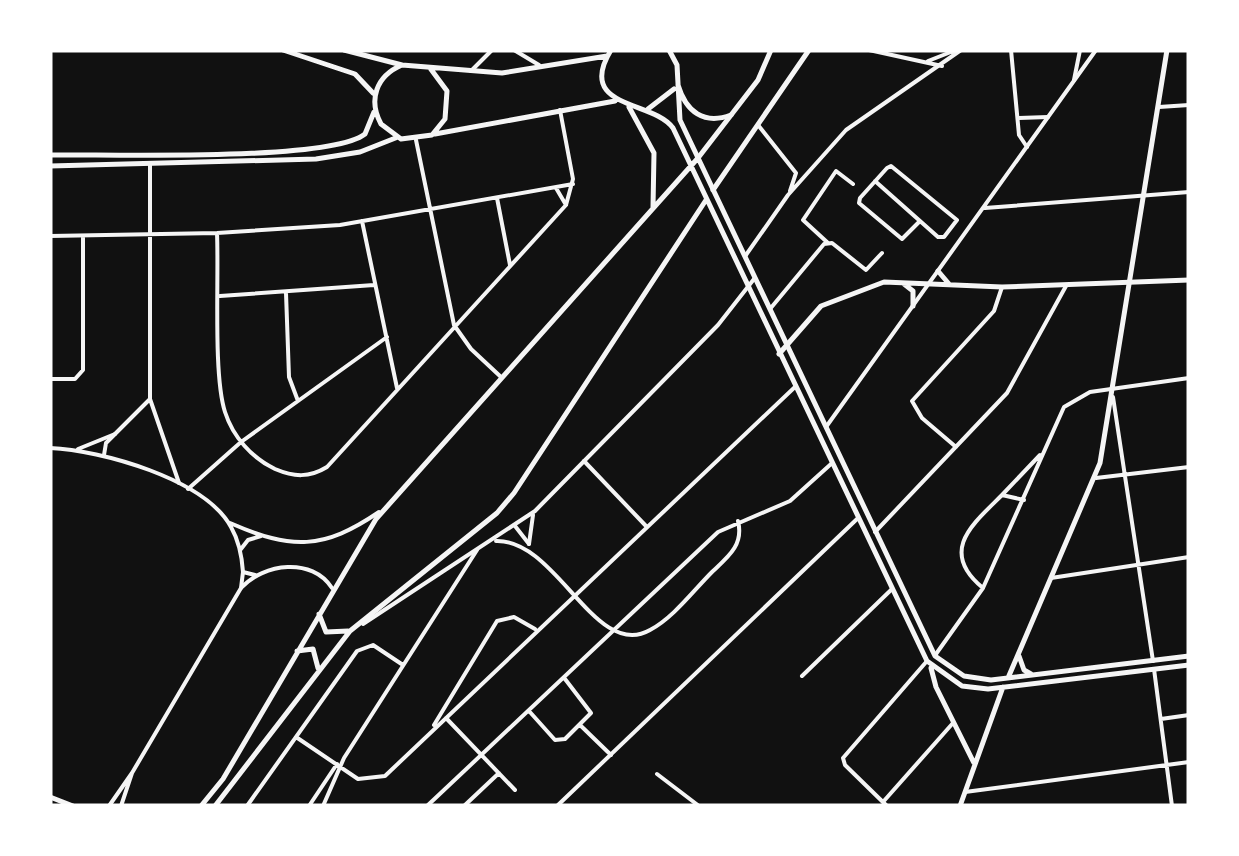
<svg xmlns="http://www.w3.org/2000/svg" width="1239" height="856" font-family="'Work Sans',sans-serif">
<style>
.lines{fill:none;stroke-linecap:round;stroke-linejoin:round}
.minor{stroke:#f5f5f5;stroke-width:4}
.tertiary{stroke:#f5f5f5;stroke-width:4}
.secondary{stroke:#f5f5f5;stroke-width:5}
.primary{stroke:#f5f5f5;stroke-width:5}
</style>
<rect width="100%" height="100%" fill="#111"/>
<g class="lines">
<path class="minor" d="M 514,50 L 539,65
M 869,50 L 942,66
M 1011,50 L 1019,135 L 1027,147
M 928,61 L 956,50
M 471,71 L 492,50
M 1074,80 L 1080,50
M 1019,118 L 1048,117
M 758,125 L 796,173 L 790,191
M 416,140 L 454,325 L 471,349 L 501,377
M 150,165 L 150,399 L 179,483
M 875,181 L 938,237 L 944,237 L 957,220 L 891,166 L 887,168 L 860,198 L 859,203 L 902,239 L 920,221
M 556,188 L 566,205
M 497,198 L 510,265
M 362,221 L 397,388
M 217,233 C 219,278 213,375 225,412 C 233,437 252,458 275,469 C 294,477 309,478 327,467 L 566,205 L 573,179 L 560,110
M 50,236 L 217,233 L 340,225 L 573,184
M 828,243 L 803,220 L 836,171 L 853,184
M 746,255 L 788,195 L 846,130 L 961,50
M 286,293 L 289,377 L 298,401
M 220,296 L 374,285
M 770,309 L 824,244 L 832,243 L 866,270 L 882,253
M 50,379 L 75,379 L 83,370 L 83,237
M 1113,397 L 1153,661
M 956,447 L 922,418 L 912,401 L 994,311 L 1002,287
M 104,455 L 106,443 L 150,399
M 584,461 L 646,526
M 1096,478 L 1189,467
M 188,489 L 241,442 L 387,337
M 1002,495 L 1040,455
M 515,526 L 529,544
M 875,532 L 1007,393 L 1066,286
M 496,541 C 557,539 595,661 650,630 C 673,618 693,591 712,572 C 728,557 744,545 738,521
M 1051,578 L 1189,557
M 983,588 C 938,551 973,524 1002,495 L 1024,500
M 936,654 L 983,588 L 1064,407 L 1090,392 L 1189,378
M 1154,669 L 1172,806
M 802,676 L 892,589
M 529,711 L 555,740 L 565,739 L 591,713 L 565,679
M 446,718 L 515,790
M 1161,719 L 1189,715
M 434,725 L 497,621 L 514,617 L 535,629
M 580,725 L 611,755
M 296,737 L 358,779 L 385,776 L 796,386
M 657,774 L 699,806
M 965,792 L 1189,762
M 883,802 L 953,723
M 109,806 L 132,773
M 121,806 L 132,773 L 241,588 L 243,572
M 247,806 L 357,651 L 373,645 L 403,665
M 309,806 L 337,764
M 323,806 L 344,758 L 477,550
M 427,806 L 718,532 L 790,501 L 831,464
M 464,806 L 499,773
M 557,806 L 857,519
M 887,806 L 845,765 L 843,758 L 927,661"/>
<path class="tertiary" d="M 1159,107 L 1189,105
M 985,208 L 1189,192
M 826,427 L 1096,50
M 50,448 C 101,450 205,479 231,527 C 239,541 242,557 243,572 L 255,575
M 78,449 L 115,434
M 230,523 C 292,550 323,550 379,512
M 529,544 L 533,515
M 241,549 L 248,540 L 261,536
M 241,588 C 264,563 312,557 332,588
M 363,624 L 535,511 L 718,325 L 754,279"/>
<path class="secondary" d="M 698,158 L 758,80 L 771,50
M 713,190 L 809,50
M 938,271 L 949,284
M 904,284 L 913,291 L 913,306
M 779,354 L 821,306 L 884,282 L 1002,287 L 1189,280"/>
<path class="primary" d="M 283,50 L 355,74 L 373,93
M 344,50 L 402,65
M 611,50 C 575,109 653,100 673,128 L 927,661 L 962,686 L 988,689 L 1189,665
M 669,50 L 677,65 L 680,120 L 935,656 L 964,676 L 991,680 L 1189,656
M 430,68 L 447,91 L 445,119 L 432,135 L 401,139 L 381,124 C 368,100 376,76 402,65 L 502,73 L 607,56
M 678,85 C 686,112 704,125 731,115
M 629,107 L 654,153 L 653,207
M 648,109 L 674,89
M 435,134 L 615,101
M 50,155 C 107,154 329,162 365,134 L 374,112
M 50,166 L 316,159 L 360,152 L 398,137
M 319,614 L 326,632 L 348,631
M 297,651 L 313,649 L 318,668
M 1019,656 L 1024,670 L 1031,674
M 931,668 L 936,687 L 974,763
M 1008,678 L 1100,463 L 1167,50
M 50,797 L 73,806
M 201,806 L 223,779 L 376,519 L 698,158
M 215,806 L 350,631 L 497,513 L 514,493 L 706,200
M 960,806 L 1003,687"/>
</g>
<rect width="1239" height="856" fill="none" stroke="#ffffff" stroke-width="105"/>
</svg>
